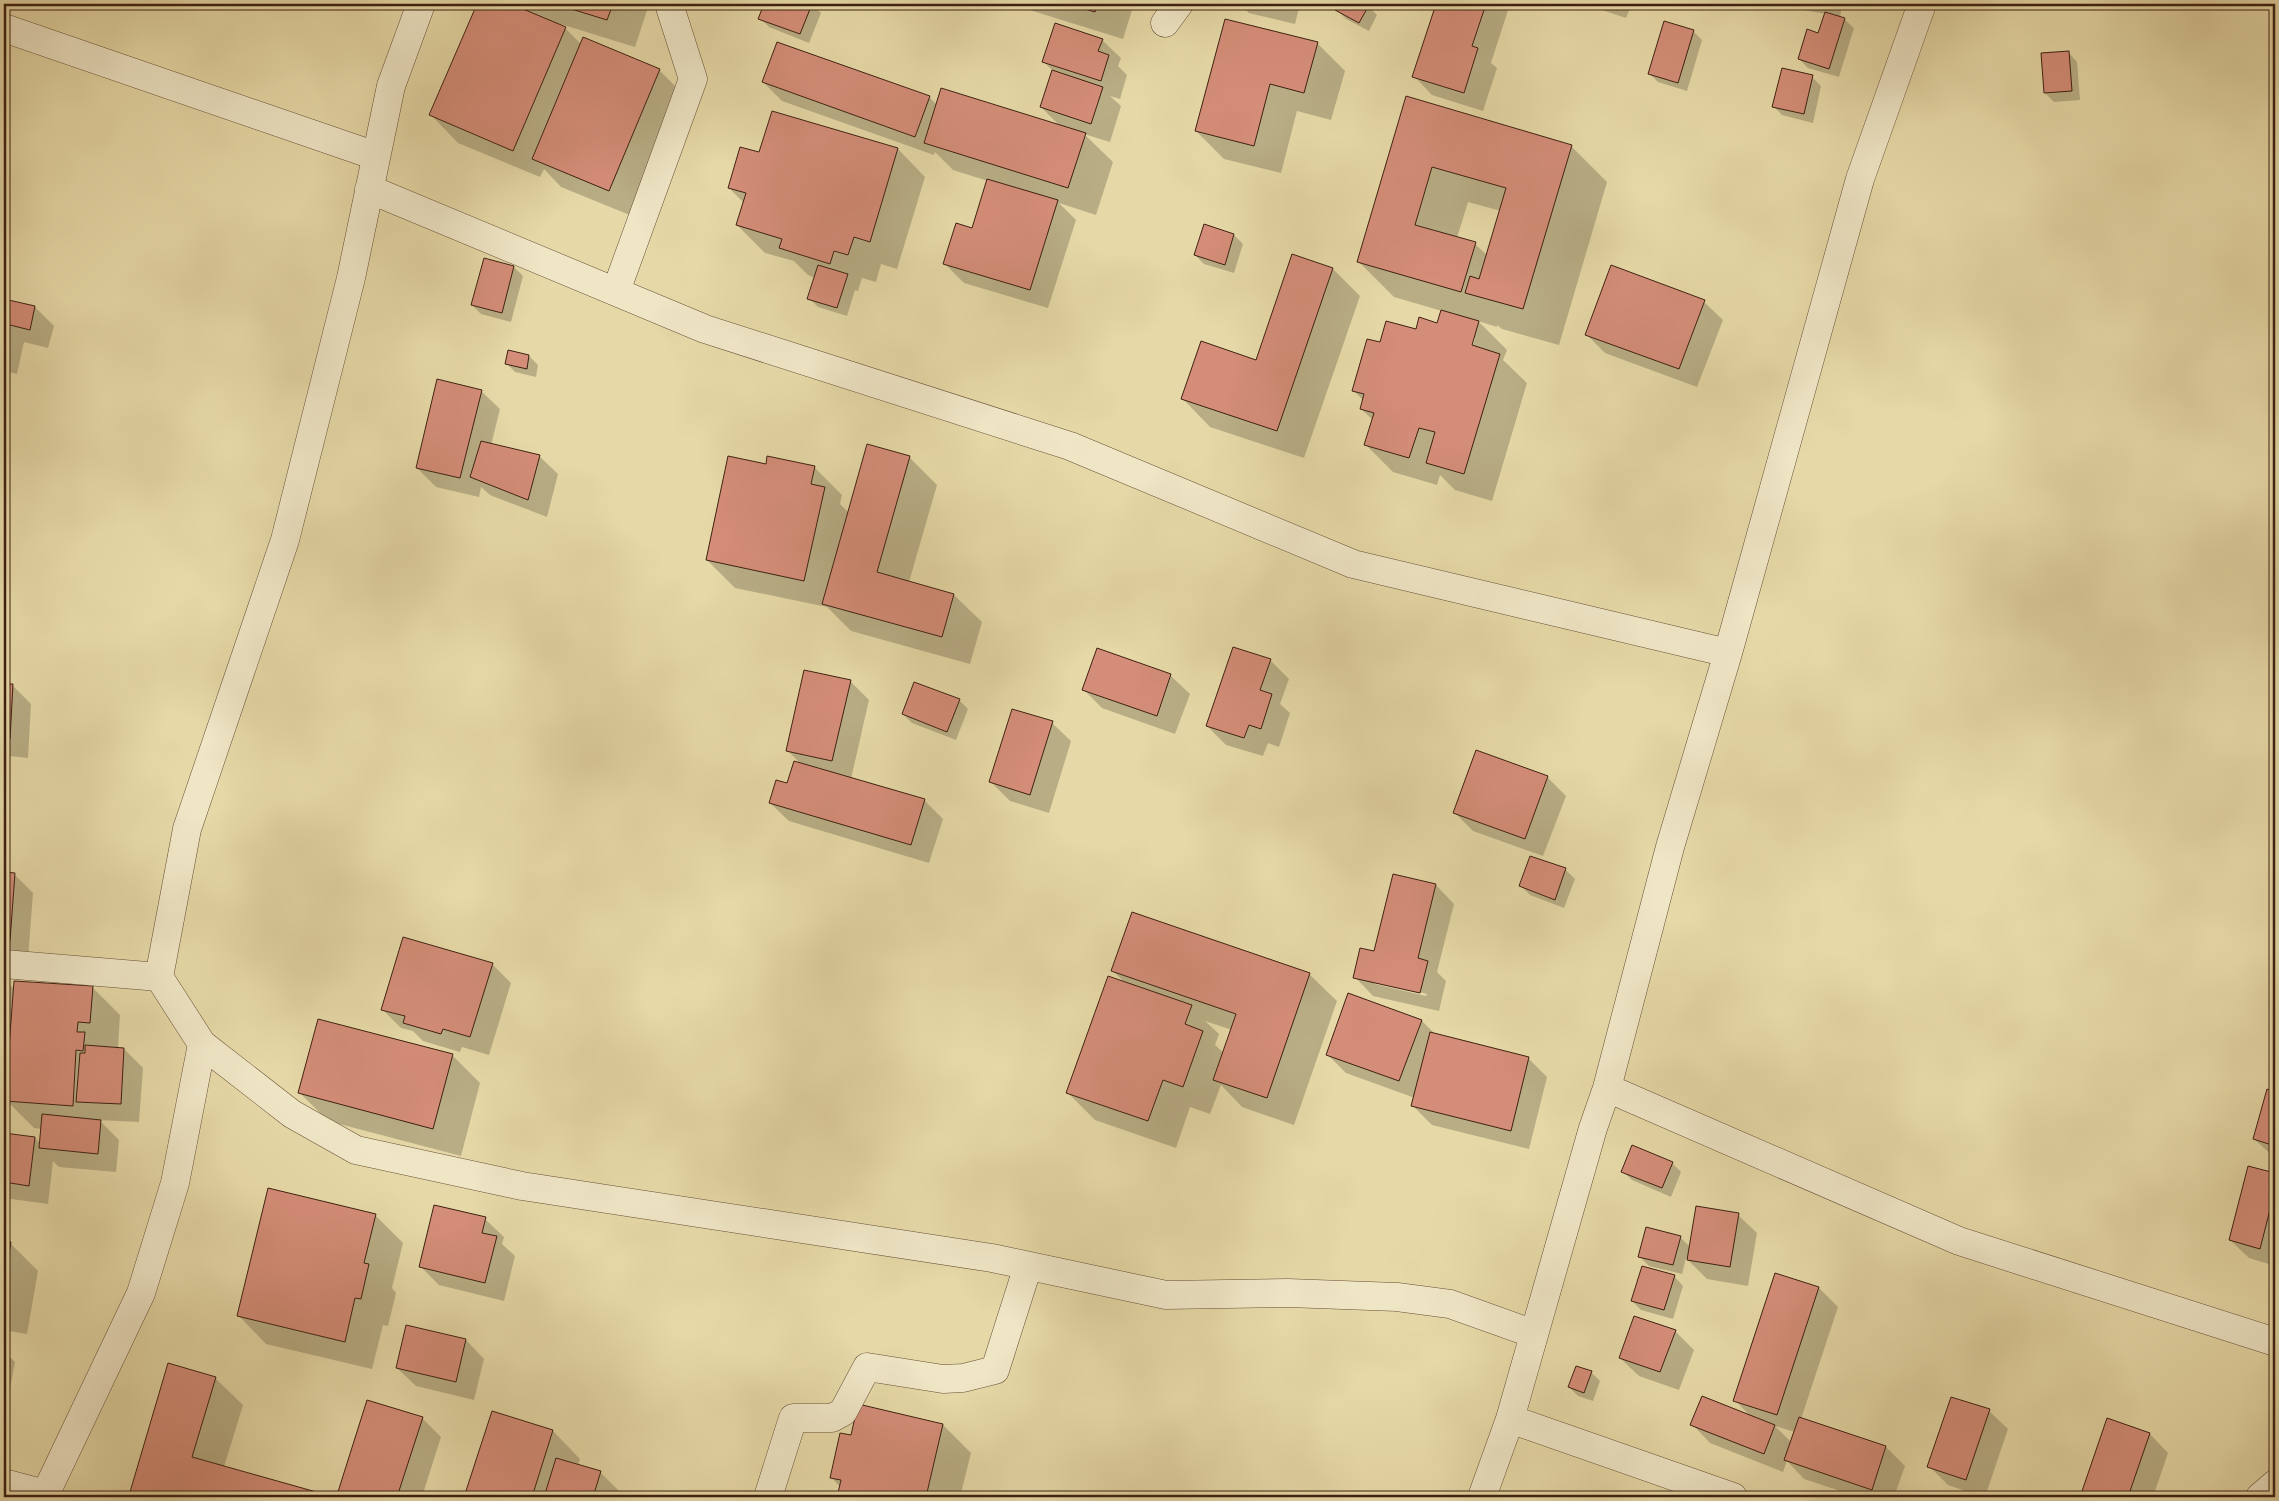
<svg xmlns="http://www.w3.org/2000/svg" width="2279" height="1501" font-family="'Old Standard TT',serif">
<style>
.shadow{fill:#0003;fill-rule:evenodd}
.building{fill:#d48d78;stroke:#3e2011}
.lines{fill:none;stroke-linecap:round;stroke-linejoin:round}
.minor-casing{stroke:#684e36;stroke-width:29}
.minor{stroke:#efe6c6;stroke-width:28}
</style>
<rect width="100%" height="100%" fill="#e6d9a7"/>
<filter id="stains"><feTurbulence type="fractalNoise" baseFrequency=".004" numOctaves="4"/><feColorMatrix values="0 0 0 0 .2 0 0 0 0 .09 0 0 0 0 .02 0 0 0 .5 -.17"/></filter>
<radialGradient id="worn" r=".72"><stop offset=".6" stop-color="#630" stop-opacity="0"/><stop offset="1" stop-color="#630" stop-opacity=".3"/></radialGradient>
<path class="shadow" d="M 479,4 L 649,4 L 635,47 L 557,23 L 556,24 L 565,28 L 581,44 L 659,70 L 687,98 L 637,218 L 561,187 L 544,169 L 540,177 L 458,143 L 431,115 Z
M 765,4 L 812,4 L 821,13 L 809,43 L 769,27 L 760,18 Z
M 875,4 L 892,4 L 890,9 Z
M 1010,4 L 1134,4 L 1123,39 Z
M 1240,4 L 1300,4 L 1295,24 L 1249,13 Z
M 1340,4 L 1368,6 L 1377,15 L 1369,31 L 1346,19 L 1337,10 Z
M 1437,4 L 1510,4 L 1491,63 L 1497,68 L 1483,111 L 1432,95 L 1414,76 Z
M 1584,4 L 1632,4 L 1626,18 Z
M 1770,4 L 1842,4 L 1840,18 L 1844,19 L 1854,28 L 1839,77 L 1808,68 L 1799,59 L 1819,34 L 1826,14 Z
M 1693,31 L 1702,40 L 1687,91 L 1658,82 L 1649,73 Z
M 1102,40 L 1121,58 L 1118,66 L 1127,75 L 1120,99 L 1110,96 L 1121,106 L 1110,142 L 1084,134 L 1113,162 L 1096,215 L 1059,203 L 1076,220 L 1048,308 L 964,283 L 945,264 L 973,229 L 988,181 L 953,170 L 935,152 L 934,155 L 782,101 L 763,82 L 929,97 L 937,105 L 1061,127 L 1041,107 L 1053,71 L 1044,62 Z
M 1317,43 L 1345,71 L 1331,120 L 1297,111 L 1281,173 L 1224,159 L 1196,131 Z
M 2068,52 L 2077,62 L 2080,100 L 2054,102 L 2045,93 Z
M 1812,77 L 1821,86 L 1813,123 L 1782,115 L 1773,106 Z
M 1407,98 L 1571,146 L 1607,182 L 1559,345 L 1502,329 L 1497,325 L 1497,327 L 1478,321 L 1507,350 L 1503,360 L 1527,383 L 1492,501 L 1455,490 L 1440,475 L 1437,485 L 1393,472 L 1365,444 L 1373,420 L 1361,409 L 1364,401 L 1353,390 L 1381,344 L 1438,324 L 1442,311 L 1394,297 L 1358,261 ZM 1468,202 L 1501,211 L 1488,256 L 1475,244 L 1457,238 ZM 1473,338 L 1475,338 L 1471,352 L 1469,351 Z
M 898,149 L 925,177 L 897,269 L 881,264 L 876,282 L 862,278 L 858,291 L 855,290 L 847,316 L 818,307 L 809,298 L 815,278 L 808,275 L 794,261 L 765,253 L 737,225 L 744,203 L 729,188 L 760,154 Z
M 1204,226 L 1234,235 L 1243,244 L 1234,273 L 1204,264 L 1195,255 Z
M 514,267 L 523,276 L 511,322 L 481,314 L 472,305 Z
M 1333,269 L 1360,296 L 1304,458 L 1210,427 L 1183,399 L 1256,361 Z
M 4,300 L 35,307 L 54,326 L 48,348 L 24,342 L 17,374 L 4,371 Z
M 1704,302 L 1723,320 L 1697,387 L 1605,353 L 1586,334 Z
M 529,356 L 538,365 L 536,377 L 515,372 L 506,363 Z
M 481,391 L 500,409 L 491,445 L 539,456 L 558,474 L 547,517 L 490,495 L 481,487 L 479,497 L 436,487 L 417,468 Z
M 909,457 L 937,485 L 909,582 L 954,595 L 982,622 L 970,664 L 851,631 L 827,607 L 735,588 L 707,560 L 767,465 L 814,467 L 842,495 L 840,504 L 849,513 Z
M 1098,649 L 1171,676 L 1190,694 L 1175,734 L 1102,708 L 1083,689 Z
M 1270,660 L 1289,679 L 1280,704 L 1290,713 L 1279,747 L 1268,743 L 1263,756 L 1226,745 L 1207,726 Z
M 850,681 L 869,700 L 851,779 L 924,800 L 943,819 L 929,863 L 789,821 L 770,803 L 788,784 L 801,764 L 787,750 Z
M 4,685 L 12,685 L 31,704 L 28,758 L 10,756 L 9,779 L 4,779 Z
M 959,700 L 968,709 L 956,740 L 912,723 L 903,714 Z
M 1052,723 L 1071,741 L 1049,813 L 1010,801 L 991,782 Z
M 1547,777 L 1566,796 L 1543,856 L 1473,831 L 1454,812 Z
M 1531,857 L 1566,870 L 1575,879 L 1564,908 L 1530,895 L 1521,886 Z
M 4,873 L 14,874 L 33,893 L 28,959 L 4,957 Z
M 1436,885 L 1454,904 L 1437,972 L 1446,981 L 1439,1011 L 1373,996 L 1355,977 ZM 1375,981 L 1427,994 L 1426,996 L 1375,984 Z
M 492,964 L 511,983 L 489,1055 L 462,1047 L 460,1052 L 423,1041 L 413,1031 L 401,1028 L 382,1009 Z
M 1113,971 L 1309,974 L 1337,1001 L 1294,1125 L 1242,1107 L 1221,1085 L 1210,1114 L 1190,1107 L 1176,1148 L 1095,1120 L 1068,1093 L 1125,983 ZM 1205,1021 L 1232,1030 L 1224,1053 L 1215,1045 L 1219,1034 Z
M 4,983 L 8,983 L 14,989 L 92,987 L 120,1015 L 118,1048 L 124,1049 L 143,1068 L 139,1122 L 99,1120 L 119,1140 L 116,1172 L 59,1167 L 53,1161 L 48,1204 L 4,1198 L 4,1134 L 35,1138 L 41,1144 L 42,1129 L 34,1128 L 6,1100 L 10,1052 L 4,1052 Z
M 1349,995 L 1422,1021 L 1436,1035 L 1528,1058 L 1547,1077 L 1529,1149 L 1432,1125 L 1413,1106 L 1415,1098 L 1346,1073 L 1327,1054 Z
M 452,1055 L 480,1083 L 461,1156 L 328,1121 L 300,1093 Z
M 2268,1091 L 2275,1093 L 2275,1158 L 2254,1139 Z
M 1672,1163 L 1681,1172 L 1671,1197 L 1632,1180 L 1622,1171 Z
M 2249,1168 L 2275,1174 L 2275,1266 L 2249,1258 L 2230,1240 Z
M 375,1215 L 403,1243 L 392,1288 L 396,1293 L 388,1326 L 383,1325 L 372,1369 L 266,1344 L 239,1316 Z
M 1738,1215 L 1757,1233 L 1748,1286 L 1707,1279 L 1686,1258 L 1682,1274 L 1649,1266 L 1640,1257 L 1680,1237 L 1690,1247 Z
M 485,1219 L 504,1237 L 502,1244 L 515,1256 L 504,1301 L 439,1285 L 420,1266 Z
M 4,1223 L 8,1228 L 6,1242 L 10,1243 L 38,1271 L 27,1334 L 4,1330 Z
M 1776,1274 L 1819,1288 L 1838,1307 L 1801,1419 L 1886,1447 L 1905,1466 L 1894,1497 L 1859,1497 L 1804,1479 L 1787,1461 L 1783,1472 L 1710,1443 L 1692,1424 L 1750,1416 L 1735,1400 ZM 1775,1426 L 1795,1432 L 1791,1442 Z
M 1674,1276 L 1683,1286 L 1673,1319 L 1641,1310 L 1632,1301 Z
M 1675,1331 L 1694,1350 L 1679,1390 L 1639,1376 L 1620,1358 Z
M 466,1340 L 484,1359 L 474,1400 L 416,1386 L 397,1368 Z
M 4,1351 L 15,1362 L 9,1394 L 4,1393 Z
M 1591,1372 L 1600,1381 L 1593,1401 L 1578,1396 L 1569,1387 Z
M 215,1378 L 243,1405 L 224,1467 L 328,1497 L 137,1497 L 131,1492 Z
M 859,1406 L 943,1425 L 971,1453 L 960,1497 L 838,1497 L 840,1487 L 831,1477 L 852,1437 Z
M 1989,1411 L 2008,1429 L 1985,1497 L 1983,1497 L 1948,1485 L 1929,1466 Z
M 493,1412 L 553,1431 L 580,1459 L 578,1466 L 600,1472 L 625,1497 L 466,1497 Z
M 422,1418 L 441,1437 L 422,1497 L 341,1497 L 339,1494 Z
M 2108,1420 L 2150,1434 L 2168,1453 L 2153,1497 L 2081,1497 Z"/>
<path class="building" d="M 477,4 L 511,4 L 566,27 L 513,151 L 429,115 Z
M 555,4 L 613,4 L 607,20 Z
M 764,4 L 812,4 L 800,34 L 758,19 Z
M 1068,4 L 1098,4 L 1095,12 Z
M 1339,4 L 1368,4 L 1369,5 L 1359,23 L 1335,10 Z
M 1436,4 L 1486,4 L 1472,46 L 1478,48 L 1464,93 L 1412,77 Z
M 1599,4 L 1619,4 L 1617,10 Z
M 1825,12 L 1845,18 L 1829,69 L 1798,59 L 1807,29 L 1818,33 Z
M 1225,19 L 1318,42 L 1304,93 L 1270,84 L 1254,146 L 1195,131 Z
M 1664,21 L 1694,30 L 1678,83 L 1648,74 Z
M 1055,23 L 1103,39 L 1098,51 L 1109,55 L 1101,81 L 1042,62 Z
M 583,37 L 660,69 L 609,191 L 532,159 Z
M 777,42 L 930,96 L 915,137 L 762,82 Z
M 2069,51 L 2072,91 L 2044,93 L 2041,53 Z
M 1782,68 L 1813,75 L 1804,114 L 1772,107 Z
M 1052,70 L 1103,87 L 1091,124 L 1040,107 Z
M 941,88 L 1086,133 L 1068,188 L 924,143 Z
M 1406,96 L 1572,145 L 1523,309 L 1465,293 L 1470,276 L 1479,279 L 1506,188 L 1432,167 L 1415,225 L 1476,242 L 1461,292 L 1357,262 Z
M 772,111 L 898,148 L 870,242 L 854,237 L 848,255 L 834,251 L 830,264 L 779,248 L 782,239 L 736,225 L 746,193 L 728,188 L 740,147 L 759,152 Z
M 987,179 L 1058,200 L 1030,290 L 943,264 L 956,223 L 972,228 Z
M 1204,224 L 1234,234 L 1225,265 L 1194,255 Z
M 1292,254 L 1333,268 L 1277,431 L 1181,399 L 1201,341 L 1256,360 Z
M 484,258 L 514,266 L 502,313 L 471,305 Z
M 818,265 L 848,274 L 837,308 L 807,299 Z
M 1611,265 L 1705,300 L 1679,369 L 1585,335 Z
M 4,299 L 35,306 L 30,330 L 6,324 L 4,332 Z
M 1441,310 L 1479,321 L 1472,345 L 1500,354 L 1464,474 L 1426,463 L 1435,432 L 1419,428 L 1409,458 L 1364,445 L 1374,413 L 1360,409 L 1364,394 L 1352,391 L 1367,339 L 1380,342 L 1386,321 L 1416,329 L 1419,317 L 1437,323 Z
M 508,350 L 529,355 L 527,369 L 505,364 Z
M 437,379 L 482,390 L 460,478 L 416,468 Z
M 481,441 L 540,455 L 528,500 L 470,477 Z
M 867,444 L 910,456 L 877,572 L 954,594 L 942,637 L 822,604 Z
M 728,456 L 766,464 L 767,456 L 815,466 L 811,484 L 825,487 L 804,581 L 706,560 Z
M 1233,647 L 1271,659 L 1260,690 L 1272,694 L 1261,729 L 1249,725 L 1244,738 L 1206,726 Z
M 1097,648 L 1171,674 L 1157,716 L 1082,690 Z
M 804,670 L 851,680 L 832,761 L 786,751 Z
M 914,682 L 960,699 L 947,732 L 902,714 Z
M 4,684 L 13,684 L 10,739 L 4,739 Z
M 1012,709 L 1053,721 L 1030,795 L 989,782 Z
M 1476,750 L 1548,776 L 1525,839 L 1453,813 Z
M 794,761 L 925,799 L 911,845 L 769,803 L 776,780 L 787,783 Z
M 1530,856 L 1566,868 L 1555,900 L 1519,886 Z
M 4,872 L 15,873 L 10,941 L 4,940 Z
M 1393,874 L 1436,884 L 1418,958 L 1428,961 L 1420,993 L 1353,978 L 1360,948 L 1374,951 Z
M 1132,912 L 1310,973 L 1267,1098 L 1213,1080 L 1236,1014 L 1111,971 Z
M 403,937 L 493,963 L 470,1037 L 443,1029 L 441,1034 L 403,1023 L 405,1016 L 381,1010 Z
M 1108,976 L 1192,1005 L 1185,1024 L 1203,1031 L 1183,1087 L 1163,1080 L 1148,1121 L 1066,1093 Z
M 14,981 L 93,986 L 90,1023 L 78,1022 L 77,1032 L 85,1032 L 83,1051 L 76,1050 L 73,1106 L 5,1101 Z
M 4,982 L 9,982 L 7,1034 L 4,1034 Z
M 1348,993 L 1422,1020 L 1399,1081 L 1326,1055 Z
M 318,1019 L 453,1054 L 433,1129 L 298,1093 Z
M 1430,1032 L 1529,1057 L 1511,1131 L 1411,1106 Z
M 85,1045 L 124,1048 L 121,1104 L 76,1102 L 80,1053 L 85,1053 Z
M 2267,1089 L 2275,1092 L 2275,1146 L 2253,1139 Z
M 42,1114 L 101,1120 L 98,1154 L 39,1148 Z
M 4,1133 L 35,1137 L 29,1186 L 4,1182 Z
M 1632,1145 L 1673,1162 L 1662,1188 L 1621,1172 Z
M 2248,1166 L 2275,1173 L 2275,1190 L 2260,1249 L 2229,1240 Z
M 268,1188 L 376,1214 L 364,1263 L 369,1264 L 361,1299 L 355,1298 L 345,1342 L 237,1316 Z
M 434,1205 L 486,1217 L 482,1233 L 497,1236 L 485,1283 L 419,1267 Z
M 1696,1206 L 1739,1213 L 1730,1267 L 1687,1260 Z
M 1646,1227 L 1681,1236 L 1673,1265 L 1638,1257 Z
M 4,1241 L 11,1242 L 4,1283 Z
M 1642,1266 L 1675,1275 L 1664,1310 L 1631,1301 Z
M 1775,1273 L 1819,1287 L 1777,1415 L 1733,1401 Z
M 1634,1316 L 1676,1330 L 1660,1372 L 1619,1358 Z
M 406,1325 L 466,1339 L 456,1382 L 396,1368 Z
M 168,1363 L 216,1377 L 192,1457 L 327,1495 L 326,1497 L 147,1497 L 130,1492 Z
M 1576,1366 L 1592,1371 L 1584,1393 L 1568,1387 Z
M 1702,1396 L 1775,1425 L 1764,1454 L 1690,1425 Z
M 1951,1397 L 1990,1409 L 1966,1480 L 1927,1467 Z
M 367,1400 L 423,1417 L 397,1497 L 345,1497 L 337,1495 Z
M 858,1404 L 943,1424 L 926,1497 L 837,1497 L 841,1480 L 830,1478 L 840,1433 L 851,1435 Z
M 492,1411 L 553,1430 L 532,1497 L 464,1497 Z
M 1799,1417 L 1886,1446 L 1872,1490 L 1784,1460 Z
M 2107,1418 L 2150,1433 L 2128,1497 L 2080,1497 Z
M 556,1458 L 601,1471 L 593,1497 L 544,1497 Z
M 775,1492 L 800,1494 L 800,1497 L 775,1497 Z"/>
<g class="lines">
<defs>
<path id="minor" d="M 421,4 L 391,86 L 351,278 L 285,540 L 187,829 L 159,977 L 202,1044 L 292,1114 L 356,1150 L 522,1186 L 992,1258 L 1166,1295 L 1288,1293 L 1397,1297 L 1450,1304 L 1534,1334
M 1165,23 L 1179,4
M 4,28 L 376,156
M 369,189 L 705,329 L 1070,446 L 1353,564 L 1728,653
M 616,291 L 693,79 L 669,4
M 4,964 L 159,977
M 1607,1088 L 1959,1241 L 2275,1342
M 1510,1419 L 1733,1497
M 4,1483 L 45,1494
M 44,1497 L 141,1293 L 175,1183 L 202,1044
M 768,1497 L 793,1418 L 832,1418 L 843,1412 L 867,1367 L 943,1379 L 963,1378 L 995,1370 L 1028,1266
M 1482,1497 L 1510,1419 L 1593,1128 L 1607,1088 L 1670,847 L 1728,653 L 1860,179 L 1922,4
M 2260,1497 L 2275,1484"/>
</defs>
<use href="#minor" class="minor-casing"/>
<use href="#minor" class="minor"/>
</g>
<rect width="2279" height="1501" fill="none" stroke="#e6d9a7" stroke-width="20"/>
<rect x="5" y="5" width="2269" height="1491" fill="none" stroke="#3e2011" stroke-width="2.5"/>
<rect x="10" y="10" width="2259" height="1481" fill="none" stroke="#3e2011"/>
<rect width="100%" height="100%" filter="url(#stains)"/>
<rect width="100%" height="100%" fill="url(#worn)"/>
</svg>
